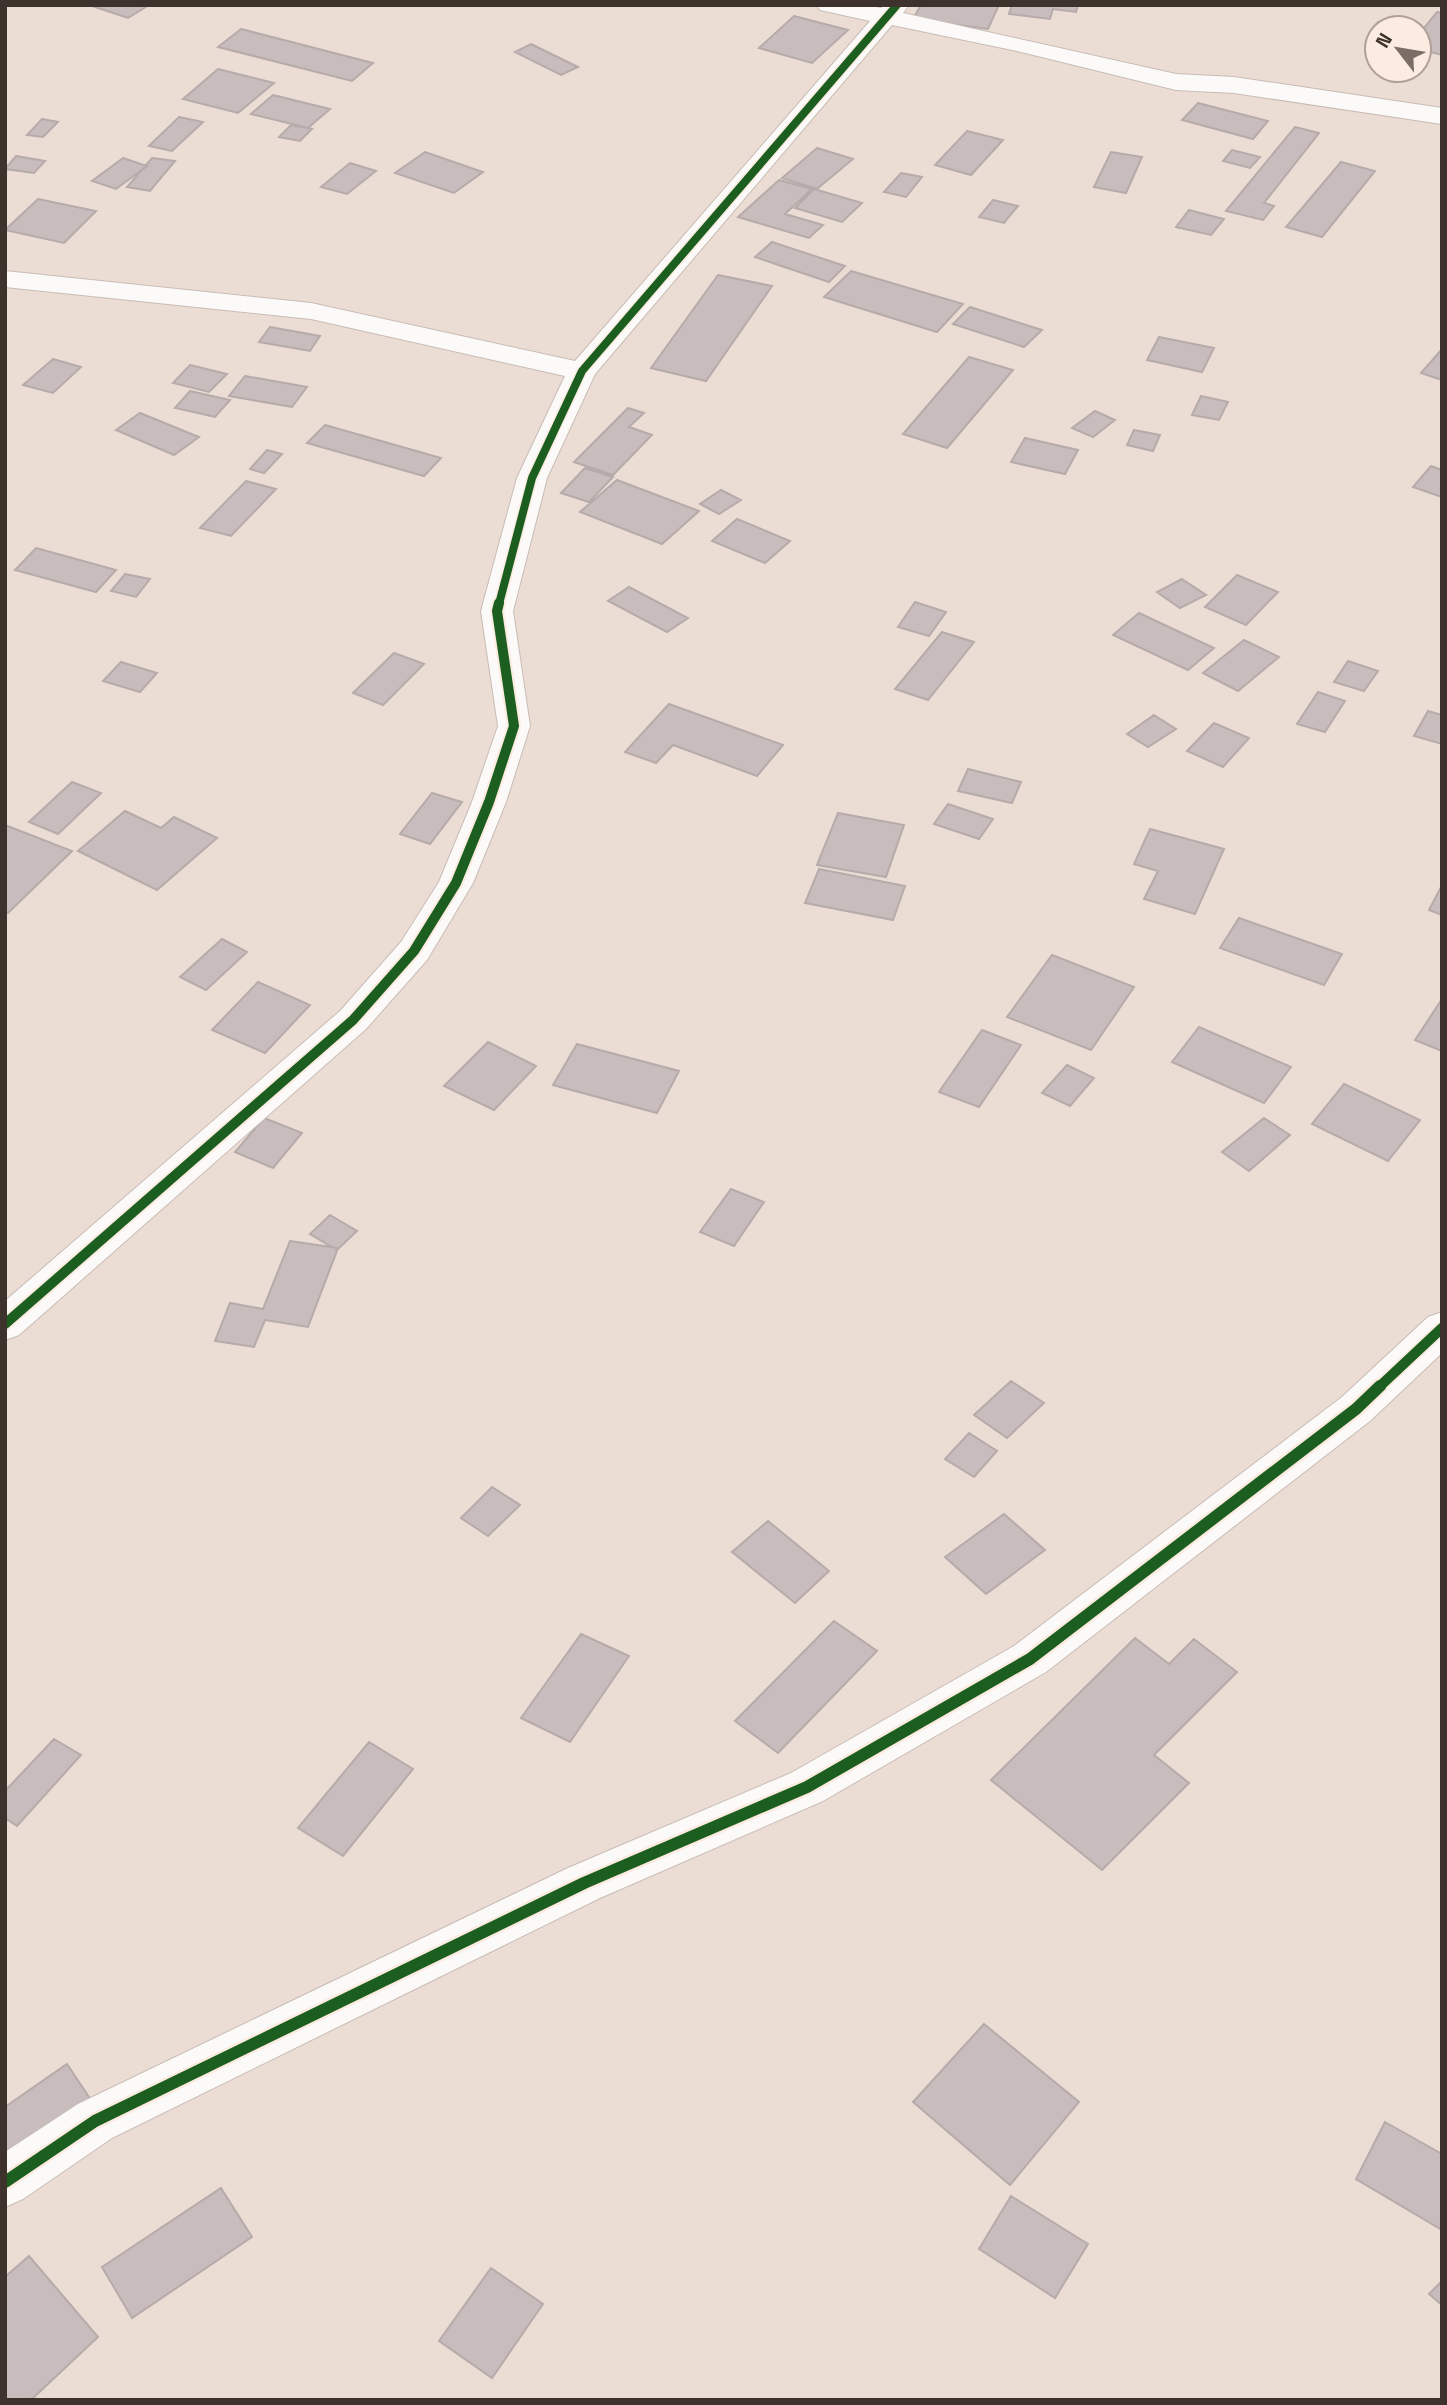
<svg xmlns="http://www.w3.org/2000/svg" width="1447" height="2405" font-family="'Space Grotesk',sans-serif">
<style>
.building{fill:#c8bcbc;stroke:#b6abaa;stroke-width:2}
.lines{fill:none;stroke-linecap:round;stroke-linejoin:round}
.street-casing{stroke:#c8bcb5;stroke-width:2}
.street{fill:#fcfaf9;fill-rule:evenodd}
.cycleway-far2-casing{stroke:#fbebe0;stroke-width:11}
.cycleway-far1-casing{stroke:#fbebe0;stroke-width:14}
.cycleway-casing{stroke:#fbebe0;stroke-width:17}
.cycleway-far2{stroke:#1b5e20;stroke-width:8}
.cycleway-far1{stroke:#1b5e20;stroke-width:10}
.cycleway{stroke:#1b5e20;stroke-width:12}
</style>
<rect width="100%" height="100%" fill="#ecddd4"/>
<path class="building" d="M 89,5 L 149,5 L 128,18 Z
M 921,5 L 999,5 L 988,29 L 913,19 Z
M 1012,5 L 1078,5 L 1076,12 L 1053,9 L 1050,19 L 1009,14 Z
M 1437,12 L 1442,13 L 1442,55 L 1419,49 L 1419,34 Z
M 794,16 L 848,30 L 812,63 L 759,48 Z
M 241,29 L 373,63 L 352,81 L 218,47 Z
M 531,44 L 578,67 L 561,75 L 515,52 Z
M 218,69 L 274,83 L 238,113 L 183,99 Z
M 273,95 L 330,109 L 308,128 L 251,114 Z
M 1198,103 L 1268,121 L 1253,139 L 1182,120 Z
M 179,117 L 203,122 L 172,151 L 149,146 Z
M 42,119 L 58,122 L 43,137 L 27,135 Z
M 291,125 L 312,129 L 300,141 L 279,137 Z
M 1295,127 L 1319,133 L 1264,203 L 1274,206 L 1263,220 L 1226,211 Z
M 967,131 L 1003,140 L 971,175 L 935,165 Z
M 817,148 L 853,159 L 817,189 L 782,178 Z
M 1232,150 L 1260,157 L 1250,168 L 1223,161 Z
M 425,152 L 483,172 L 454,193 L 395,173 Z
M 1111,152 L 1142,157 L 1126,193 L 1094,187 Z
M 16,156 L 45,161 L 34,173 L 5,169 Z
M 123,158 L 147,166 L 116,189 L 92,181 Z
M 152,158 L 175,161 L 150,191 L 127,187 Z
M 1341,162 L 1375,171 L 1322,237 L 1286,227 Z
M 350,163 L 376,171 L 347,194 L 321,187 Z
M 901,173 L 922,177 L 906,197 L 884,192 Z
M 779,180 L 812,189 L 785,214 L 823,225 L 809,238 L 738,217 Z
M 814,189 L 862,203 L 842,222 L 795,208 Z
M 38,199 L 96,211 L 64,243 L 5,230 Z
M 993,200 L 1018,206 L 1004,223 L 979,217 Z
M 1189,210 L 1224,219 L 1211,235 L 1176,227 Z
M 772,242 L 845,266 L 829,282 L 755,257 Z
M 851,271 L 963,304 L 937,332 L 824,297 Z
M 718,275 L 772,286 L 706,381 L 651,368 Z
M 970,307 L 1042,330 L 1024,347 L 953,324 Z
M 270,327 L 320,336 L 310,351 L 259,342 Z
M 1159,337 L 1214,348 L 1202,372 L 1147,360 Z
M 1442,349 L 1442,380 L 1421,373 Z
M 969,357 L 1013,370 L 947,448 L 903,434 Z
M 53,359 L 81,367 L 53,393 L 23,385 Z
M 190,365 L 227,374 L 209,392 L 173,383 Z
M 245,376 L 307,387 L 292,407 L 229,396 Z
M 190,391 L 230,400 L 215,417 L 175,408 Z
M 1201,396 L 1228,402 L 1219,420 L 1192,415 Z
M 628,408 L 644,413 L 629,427 L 652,435 L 613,475 L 574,462 Z
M 1095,411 L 1115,420 L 1093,437 L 1072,428 Z
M 140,413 L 199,437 L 174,455 L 116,430 Z
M 325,425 L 441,458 L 424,476 L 307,443 Z
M 1134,430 L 1160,435 L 1153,451 L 1127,445 Z
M 1025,438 L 1078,450 L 1065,474 L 1011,462 Z
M 267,450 L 282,454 L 264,473 L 250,469 Z
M 1431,466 L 1442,470 L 1442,497 L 1413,487 Z
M 585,468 L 613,477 L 589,502 L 561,493 Z
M 617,480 L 699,511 L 662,544 L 580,512 Z
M 246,481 L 276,489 L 231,536 L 200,528 Z
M 721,490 L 741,500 L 719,514 L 700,504 Z
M 737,519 L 790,541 L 765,563 L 712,541 Z
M 36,548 L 116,570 L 96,592 L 15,570 Z
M 125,574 L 150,579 L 136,597 L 111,591 Z
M 1237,575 L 1278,592 L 1246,625 L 1205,607 Z
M 1182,579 L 1206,595 L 1180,608 L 1157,592 Z
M 629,587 L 688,618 L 667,632 L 608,601 Z
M 915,602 L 946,612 L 929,636 L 898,627 Z
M 1139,613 L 1214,648 L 1188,670 L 1113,635 Z
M 942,632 L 974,642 L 928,700 L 895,689 Z
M 1244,640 L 1279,657 L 1238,691 L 1203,673 Z
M 394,653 L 424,664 L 383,705 L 353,693 Z
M 1348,661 L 1378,671 L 1364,691 L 1334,682 Z
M 121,662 L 157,673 L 140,692 L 103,681 Z
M 1318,692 L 1345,701 L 1325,732 L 1297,724 Z
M 669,704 L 783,745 L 757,776 L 673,745 L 656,763 L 625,752 Z
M 1428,711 L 1442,715 L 1442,744 L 1414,736 Z
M 1154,715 L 1176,729 L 1148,747 L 1127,734 Z
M 1214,723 L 1249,738 L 1223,767 L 1187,751 Z
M 968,769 L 1021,782 L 1012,803 L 958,791 Z
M 72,782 L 101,793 L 58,834 L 29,822 Z
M 432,793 L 462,802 L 430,844 L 400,834 Z
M 948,804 L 993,819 L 979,839 L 934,824 Z
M 125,811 L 161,828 L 174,817 L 217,838 L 157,890 L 78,851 Z
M 838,813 L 904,825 L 886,877 L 817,865 Z
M 5,825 L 72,851 L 8,913 L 5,911 Z
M 1150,829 L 1224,849 L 1195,914 L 1144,899 L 1158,871 L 1134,864 Z
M 819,869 L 905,886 L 893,920 L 805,903 Z
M 1441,887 L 1442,887 L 1442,915 L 1429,910 Z
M 1239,918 L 1342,954 L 1324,985 L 1220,948 Z
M 222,939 L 247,952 L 206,990 L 180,977 Z
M 1052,955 L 1134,987 L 1091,1050 L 1007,1017 Z
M 258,982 L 310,1005 L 265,1053 L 212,1030 Z
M 1442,999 L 1442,1051 L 1415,1040 Z
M 1199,1027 L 1291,1067 L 1264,1103 L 1172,1062 Z
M 982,1030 L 1021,1045 L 979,1107 L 939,1092 Z
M 488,1042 L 536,1066 L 494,1110 L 444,1086 Z
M 577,1044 L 679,1071 L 657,1113 L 553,1085 Z
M 1067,1065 L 1094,1078 L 1070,1106 L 1042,1093 Z
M 1344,1084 L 1420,1120 L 1388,1161 L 1312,1124 Z
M 264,1118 L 302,1133 L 273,1168 L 235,1152 Z
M 1264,1118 L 1290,1135 L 1249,1171 L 1222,1152 Z
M 731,1189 L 764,1202 L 734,1246 L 700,1232 Z
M 330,1215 L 357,1231 L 337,1250 L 310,1234 Z
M 290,1241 L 338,1248 L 308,1327 L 265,1320 L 254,1347 L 215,1341 L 230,1303 L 263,1309 Z
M 1011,1381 L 1044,1403 L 1007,1438 L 974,1415 Z
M 969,1433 L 997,1451 L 974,1477 L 945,1459 Z
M 492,1487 L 520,1505 L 488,1536 L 461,1518 Z
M 1004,1514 L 1045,1550 L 986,1594 L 945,1557 Z
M 768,1521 L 829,1571 L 795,1603 L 732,1552 Z
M 834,1621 L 877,1651 L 778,1753 L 735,1721 Z
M 581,1634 L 629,1656 L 570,1742 L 521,1718 Z
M 1135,1638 L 1169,1664 L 1194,1639 L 1237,1672 L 1154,1755 L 1189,1783 L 1102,1870 L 991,1780 Z
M 54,1739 L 81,1755 L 17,1826 L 5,1818 L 5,1791 Z
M 369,1742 L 413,1769 L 343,1856 L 298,1828 Z
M 984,2024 L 1079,2102 L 1010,2185 L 913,2102 Z
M 67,2064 L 99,2112 L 5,2178 L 5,2107 Z
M 1385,2122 L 1442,2154 L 1442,2230 L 1356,2179 Z
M 221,2188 L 252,2237 L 132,2318 L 102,2267 Z
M 1011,2196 L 1088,2244 L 1055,2298 L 979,2249 Z
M 29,2256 L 98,2337 L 31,2400 L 5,2400 L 5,2277 Z
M 491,2268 L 543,2304 L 492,2378 L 439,2341 Z
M 1442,2281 L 1442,2305 L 1429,2294 Z"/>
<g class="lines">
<defs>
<path id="street" d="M 817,5 L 865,5 L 881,8 L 884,5 L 909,5 L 903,13 L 1176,74 L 1234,77 L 1442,108 L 1442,124 L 1234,93 L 1176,90 L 1017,51 L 892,25 L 595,374 L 547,478 L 513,611 L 530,726 L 506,802 L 473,883 L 427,960 L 366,1029 L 19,1335 L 5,1340 L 5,1301 L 340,1011 L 401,942 L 439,882 L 472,802 L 498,726 L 481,611 L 517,478 L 565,376 L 311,319 L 5,287 L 5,271 L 311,303 L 575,361 L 870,21 L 820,10 Z
M 1442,1312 L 1442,1353 L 1370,1421 L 1046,1672 L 823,1801 L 600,1898 L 112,2138 L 23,2199 L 5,2207 L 5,2152 L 78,2104 L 568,1868 L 791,1773 L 1014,1646 L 1342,1397 L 1428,1317 Z"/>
</defs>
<use href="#street" class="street-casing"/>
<use href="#street" class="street"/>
<defs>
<path id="cycleway-far2" d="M 499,604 L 532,478 L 582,371 L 897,5"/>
<path id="cycleway-far1" d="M 5,1324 L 353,1020 L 414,951 L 456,883 L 489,802 L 514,726 L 497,611 L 499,603
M 1378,1388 L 1442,1328"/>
<path id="cycleway" d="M 5,2182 L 95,2121 L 584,1883 L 807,1787 L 1030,1659 L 1356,1409 L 1380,1386"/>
</defs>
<use href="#cycleway-far2" class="cycleway-far2-casing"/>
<use href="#cycleway-far1" class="cycleway-far1-casing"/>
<use href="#cycleway" class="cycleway-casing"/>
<use href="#cycleway-far2" class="cycleway-far2"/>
<use href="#cycleway-far1" class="cycleway-far1"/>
<use href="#cycleway" class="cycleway"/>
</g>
<rect width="1447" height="2405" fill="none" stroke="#3e332c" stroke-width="14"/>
<g transform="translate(1398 49) rotate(301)"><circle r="33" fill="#fbebe0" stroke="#afa198" stroke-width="2"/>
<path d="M0-5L12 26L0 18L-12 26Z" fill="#7b6e67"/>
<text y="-10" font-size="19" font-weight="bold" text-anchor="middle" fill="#3e332c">N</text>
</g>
</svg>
